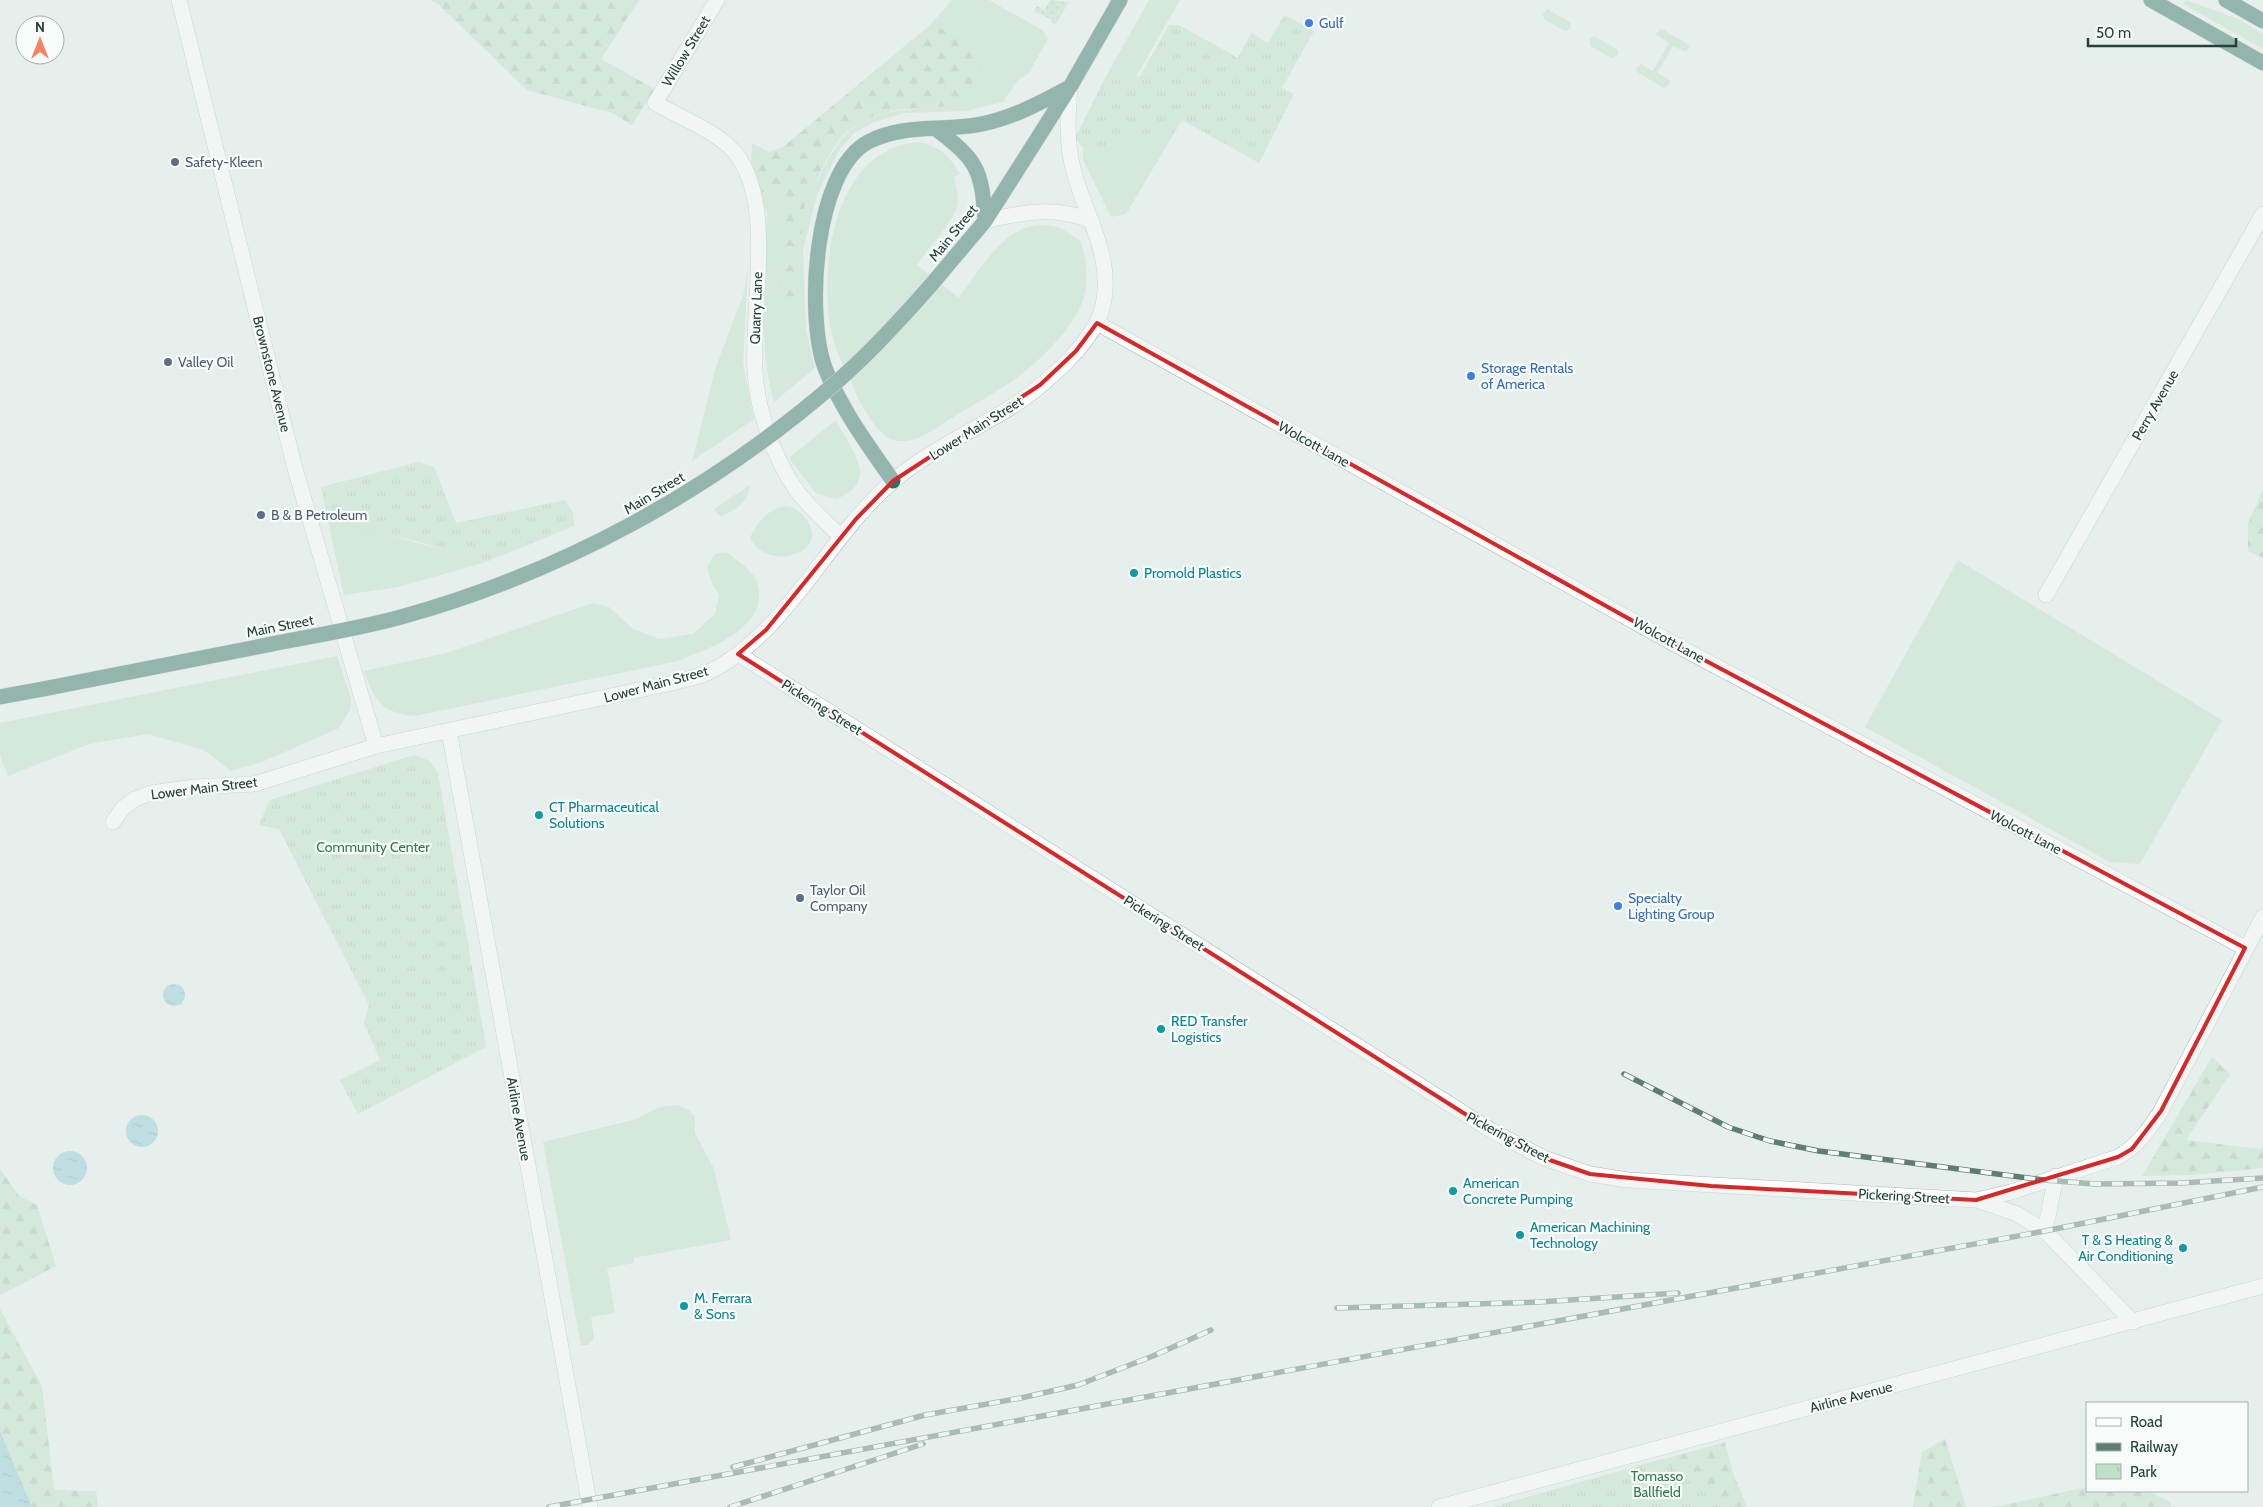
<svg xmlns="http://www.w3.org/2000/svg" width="2263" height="1507" font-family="Cabin,sans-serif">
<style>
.grass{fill:#bfe0c8}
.forest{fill:url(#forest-firs)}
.park{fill:url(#park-tufts)}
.garden{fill:url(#garden-dots)}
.water{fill:url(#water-ripples)}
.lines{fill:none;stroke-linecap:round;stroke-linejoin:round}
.street-casing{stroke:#a8b8b2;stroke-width:16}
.highway-casing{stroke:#c2cac8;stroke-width:16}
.street{stroke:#fff;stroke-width:15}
.highway{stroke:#2f6f62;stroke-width:15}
.rail-casing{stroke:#5f7d75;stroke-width:5.5}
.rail{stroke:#f7fbf9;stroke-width:4;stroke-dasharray:11;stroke-linecap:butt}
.highway-bridge-casing{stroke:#c2cac8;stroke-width:16;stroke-linecap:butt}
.highway-bridge{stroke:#2f6f62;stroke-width:15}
.marked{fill:none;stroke:#d62828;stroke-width:4;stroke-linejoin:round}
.shop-dot{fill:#3f7fe0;stroke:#f7fbf9;stroke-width:2}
.service-dot{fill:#5c6f8a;stroke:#f7fbf9;stroke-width:2}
.culture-dot{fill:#0f9aa8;stroke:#f7fbf9;stroke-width:2}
.labels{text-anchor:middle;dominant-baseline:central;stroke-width:4.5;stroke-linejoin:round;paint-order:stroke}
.shop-label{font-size:14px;fill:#366cbe;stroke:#f7fbf9;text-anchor:start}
.street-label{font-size:14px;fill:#24423a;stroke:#f7fbf9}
.service-label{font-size:14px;fill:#4e5e75;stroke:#f7fbf9;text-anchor:start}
.culture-label{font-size:14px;fill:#0d838f;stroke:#f7fbf9;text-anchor:start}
.park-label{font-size:14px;fill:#2d7a4b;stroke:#f7fbf9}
</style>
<defs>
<pattern id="forest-firs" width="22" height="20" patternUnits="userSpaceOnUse" patternTransform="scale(1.25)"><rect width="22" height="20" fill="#bfe0c8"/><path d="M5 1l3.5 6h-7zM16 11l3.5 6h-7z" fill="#a4c1ad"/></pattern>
<pattern id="park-tufts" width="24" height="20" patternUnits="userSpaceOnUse" patternTransform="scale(1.25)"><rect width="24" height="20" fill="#bfe0c8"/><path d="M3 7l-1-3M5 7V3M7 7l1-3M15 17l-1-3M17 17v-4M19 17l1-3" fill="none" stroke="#a4c1ad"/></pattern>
<pattern id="garden-dots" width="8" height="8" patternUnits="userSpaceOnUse" patternTransform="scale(1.25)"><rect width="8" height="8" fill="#bfe0c8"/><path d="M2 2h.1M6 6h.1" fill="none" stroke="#a4c1ad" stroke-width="1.8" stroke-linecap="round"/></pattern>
<pattern id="water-ripples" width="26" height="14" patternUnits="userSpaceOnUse" patternTransform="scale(1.25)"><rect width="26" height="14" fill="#8ec9d4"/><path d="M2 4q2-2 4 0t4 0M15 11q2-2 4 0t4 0" fill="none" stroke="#74a5ad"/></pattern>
</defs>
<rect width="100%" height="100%" fill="#e6efeb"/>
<path class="grass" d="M 952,0 L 989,0 L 1042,30 L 1048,38 L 1029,73 L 1018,80 L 1003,102 L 966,111 L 904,113 L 872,123 L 854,133 L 838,152 L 817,195 L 803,250 L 806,330 L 815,368 L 774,402 C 757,344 765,272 767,212 L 757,191 L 774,193 L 783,199 L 778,301 C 784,286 795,268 799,252 C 802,236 801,218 805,202 C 806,193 816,184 820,176 C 845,125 860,114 916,109 L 957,34 L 930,25 Z
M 1149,0 L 1180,0 L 1136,77 L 1103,82 Z
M 2186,0 L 2238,19 L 2263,34 L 2263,49 L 2183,4 Z
M 1547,9 L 1571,23 L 1570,29 L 1565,31 L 1544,19 L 1543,14 Z
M 1662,29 L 1688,44 L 1689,47 L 1686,52 L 1673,46 L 1657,73 L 1670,80 L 1670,83 L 1664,88 L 1637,72 L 1636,68 L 1641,64 L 1653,71 L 1669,43 L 1656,34 L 1659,30 Z
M 1594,36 L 1618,50 L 1618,55 L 1612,58 L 1590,46 L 1590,39 Z
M 1138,132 L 1170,140 L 1126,214 L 1111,217 L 1083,160 L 1083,148 L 1088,154 Z
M 920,142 C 942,149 948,154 960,174 L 954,177 C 956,186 959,196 957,205 C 953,225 927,247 917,265 L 959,298 C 982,267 1008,217 1053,226 C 1063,228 1072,236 1080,240 C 1099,296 1075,325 1036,362 C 1012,384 983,399 955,416 C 942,424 929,434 915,439 C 909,441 899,442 893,440 C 876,434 859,402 853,386 C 844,367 834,347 830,326 C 820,259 836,147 920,142 Z
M 748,267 L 743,363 L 754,419 L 692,461 L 716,367 L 744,293 Z
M 836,420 C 850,450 882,480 836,499 L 816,493 L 789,458 Z
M 750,485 C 747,504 737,508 721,517 L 714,509 Z
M 787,506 C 796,508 799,511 805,518 C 830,548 783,567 760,550 C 756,548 753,542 750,538 C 756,523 770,507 787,506 Z
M 327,517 C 380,534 433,546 486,562 L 398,587 L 344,595 Z
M 726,552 C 736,560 755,571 758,585 C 769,628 707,649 678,661 L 415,716 C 383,713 374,701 364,671 L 446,653 L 593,603 L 609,607 L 633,629 L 659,639 L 693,634 L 715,614 L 719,595 L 711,581 L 707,566 L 715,554 Z
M 1958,560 L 2222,720 L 2140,864 L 2110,862 L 1865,727 Z
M 337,656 L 351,698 L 351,708 L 339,728 L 262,762 L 231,771 L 204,750 L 148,734 L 89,744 L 8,776 L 0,755 L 0,723 Z
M 677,1105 L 689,1110 L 695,1116 L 695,1133 L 714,1169 L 731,1240 L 633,1258 L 634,1263 L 607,1268 L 615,1313 L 591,1317 L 594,1338 L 588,1345 L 581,1345 L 543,1142 L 637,1119 L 660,1107 Z"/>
<path class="forest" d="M 430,0 L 639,0 L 601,59 L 655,89 L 632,125 L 612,113 L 527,90 L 439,5 Z
M 930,25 L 957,34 L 986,56 L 963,106 C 919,108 863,104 835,146 C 823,163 817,183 805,200 L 795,307 L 786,312 L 778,301 L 783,199 L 774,193 L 757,191 L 751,174 L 752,143 L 769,152 L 783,147 Z
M 2263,489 L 2263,558 L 2248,551 L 2248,523 Z
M 2212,1057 L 2230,1074 L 2186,1140 L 2260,1149 L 2263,1146 L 2263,1168 L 2193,1175 L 2142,1176 Z
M 0,1169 L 19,1196 L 37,1205 L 56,1266 L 0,1295 Z
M 0,1309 L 42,1386 L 54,1490 L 96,1491 L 98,1507 L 32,1507 L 0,1431 Z
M 1945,1439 L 1966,1507 L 1913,1507 L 1922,1452 Z
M 1725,1442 L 1733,1473 L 1747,1507 L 1581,1507 L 1573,1485 Z
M 2087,1487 L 2087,1491 L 2148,1491 L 2170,1502 L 2171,1507 L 1994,1507 Z"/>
<path class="park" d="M 1284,15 L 1314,31 L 1282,88 L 1294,94 L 1259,163 L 1182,120 L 1170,140 L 1138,132 L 1088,154 L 1075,138 L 1103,82 L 1140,76 L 1169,25 L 1179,25 L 1238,58 L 1251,33 L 1268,43 Z
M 419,462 L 434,467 L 456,523 L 565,500 L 573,513 L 574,526 L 486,562 L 412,540 L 376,533 L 327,517 L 321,487 Z
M 414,755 L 430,761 L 438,774 L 486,1047 L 358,1114 L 340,1080 L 380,1060 L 364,1023 L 369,1005 L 279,829 L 259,825 L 260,822 L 270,800 Z
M 1662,1459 L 1721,1507 L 1492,1507 Z"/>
<path class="garden" d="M 1050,0 L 1069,2 L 1055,25 L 1048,18 L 1034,11 L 1037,6 L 1044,10 Z"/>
<path class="water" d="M163 995a11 11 0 1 1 22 0a11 11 0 1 1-22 0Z
M126 1131a16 16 0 1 1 32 0a16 16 0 1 1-32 0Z
M53 1168a17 17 0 1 1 34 0a17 17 0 1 1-34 0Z
M 0,1431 L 32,1507 L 0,1507 Z"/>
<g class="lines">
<defs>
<path id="street" d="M 179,0 L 294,465 L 376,746
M 717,0 L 655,103 C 679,117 721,133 737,155 C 775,207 751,310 755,371 C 757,411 774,458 797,491 C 810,508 826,522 841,537
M 985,221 C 1022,212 1056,206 1092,221
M 1097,323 L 1678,646 L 2245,948
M 2046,595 L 2263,214
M 738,654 L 1492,1131 L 1544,1158 L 1590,1174 L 1628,1180 L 1976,1200 L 2011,1192 L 2118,1157 C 2137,1146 2149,1130 2161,1111 L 2263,917
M 449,731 L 590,1507
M 113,822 L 122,809 L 135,799 L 151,793 L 194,787 L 254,784 L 376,746 L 672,683 C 683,680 696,678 707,673 C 788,634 826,538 892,482 C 928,451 973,431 1013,406 C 1044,385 1095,343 1103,305 C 1114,255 1084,214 1073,168 C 1066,141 1068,115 1070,87
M 1977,1200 L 2017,1214 L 2045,1231 L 2133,1322
M 2045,1231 L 2056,1176
M 1439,1507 L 2263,1286"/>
<path id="highway" d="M 2151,0 L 2263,63
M 2226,0 L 2263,21
M 936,129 C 977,160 982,169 985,221
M 931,285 L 985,221 L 1070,87 L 1120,0
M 893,481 C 868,445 841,409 825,368 C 806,316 813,172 868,142 C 902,124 939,131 976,125 C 1009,120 1040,103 1070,87"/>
</defs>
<use href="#street" class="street-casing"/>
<use href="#highway" class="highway-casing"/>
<use href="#street" class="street"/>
<use href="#highway" class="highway"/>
<defs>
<path id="rail" d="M 1624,1074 L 1728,1127 L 1770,1141 L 1819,1151 L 2044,1180 L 2095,1184 L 2181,1183 L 2263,1178
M 1337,1308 L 1539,1302 L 1678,1293
M 733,1467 L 925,1415 L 1021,1398 L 1078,1385 L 1153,1356 L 1211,1330
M 549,1507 L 2045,1231 L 2263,1187
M 730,1507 L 923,1444"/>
</defs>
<use href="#rail" class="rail-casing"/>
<use href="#rail" class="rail"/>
<defs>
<path id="highway-bridge" d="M 0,697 C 86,681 172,664 257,647 C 305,637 354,630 401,617 C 564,572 713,490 840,379 C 873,350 902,318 931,285"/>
</defs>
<use href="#highway-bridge" class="highway-bridge-casing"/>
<use href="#highway-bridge" class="highway-bridge"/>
</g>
<path d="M0 0H2263V1507H0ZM 1097,323 L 1678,646 L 2245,948 L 2161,1111 L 2132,1149 L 2118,1157 L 1976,1200 L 1711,1186 L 1590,1174 L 1544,1158 L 1492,1131 L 738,654 L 766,630 L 856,519 L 893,481 L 1040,385 L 1076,351 Z" fill="#e6efeb" fill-opacity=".55" fill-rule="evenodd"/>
<path class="marked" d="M 1097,323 L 1678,646 L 2245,948 L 2161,1111 L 2132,1149 L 2118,1157 L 1976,1200 L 1711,1186 L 1590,1174 L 1544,1158 L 1492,1131 L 738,654 L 766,630 L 856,519 L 893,481 L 1040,385 L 1076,351 Z"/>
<g class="shop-dot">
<circle cx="1309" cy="23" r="5"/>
<circle cx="1471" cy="376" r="5"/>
<circle cx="1618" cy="906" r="5"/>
</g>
<g class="service-dot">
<circle cx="175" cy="162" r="5"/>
<circle cx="168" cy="362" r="5"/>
<circle cx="261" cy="515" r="5"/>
<circle cx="800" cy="898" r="5"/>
</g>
<g class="culture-dot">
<circle cx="1134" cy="573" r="5"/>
<circle cx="539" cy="815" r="5"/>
<circle cx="1161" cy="1029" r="5"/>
<circle cx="1453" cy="1191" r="5"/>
<circle cx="1520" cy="1235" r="5"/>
<circle cx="2183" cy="1248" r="5"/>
<circle cx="684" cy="1306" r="5"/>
</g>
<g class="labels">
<g class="shop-label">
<text x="1319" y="23">Gulf</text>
<text x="1481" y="368">Storage Rentals<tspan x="1481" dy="16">of America</tspan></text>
<text x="1628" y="898">Specialty<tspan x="1628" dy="16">Lighting Group</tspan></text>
</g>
<g class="street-label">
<text transform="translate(686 51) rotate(-59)">Willow Street</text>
<text transform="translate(953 233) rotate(-51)">Main Street</text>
<text transform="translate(756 308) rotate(-88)">Quarry Lane</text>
<text transform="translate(272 374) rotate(76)">Brownstone Avenue</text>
<text transform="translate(2155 405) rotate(-60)">Perry Avenue</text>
<text transform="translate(976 428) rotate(-32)">Lower Main Street</text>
<text transform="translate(1314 444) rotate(29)">Wolcott Lane</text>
<text transform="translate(654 493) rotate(-31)">Main Street</text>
<text transform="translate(280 626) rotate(-11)">Main Street</text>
<text transform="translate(1669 640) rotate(29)">Wolcott Lane</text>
<text transform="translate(656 684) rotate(-15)">Lower Main Street</text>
<text transform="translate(822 707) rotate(32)">Pickering Street</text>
<text transform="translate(204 788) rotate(-7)">Lower Main Street</text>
<text transform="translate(2026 832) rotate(28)">Wolcott Lane</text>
<text transform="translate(1164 923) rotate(32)">Pickering Street</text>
<text transform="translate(519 1119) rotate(80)">Airline Avenue</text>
<text transform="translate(1508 1137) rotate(28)">Pickering Street</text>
<text transform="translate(1904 1196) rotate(3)">Pickering Street</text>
<text transform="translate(1851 1397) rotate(-15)">Airline Avenue</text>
</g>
<g class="service-label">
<text x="185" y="162">Safety-Kleen</text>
<text x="178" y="362">Valley Oil</text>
<text x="271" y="515">B &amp; B Petroleum</text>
<text x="810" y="890">Taylor Oil<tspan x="810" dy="16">Company</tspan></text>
</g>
<g class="culture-label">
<text x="1144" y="573">Promold Plastics</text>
<text x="549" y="807">CT Pharmaceutical<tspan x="549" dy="16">Solutions</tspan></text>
<text x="1171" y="1021">RED Transfer<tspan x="1171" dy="16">Logistics</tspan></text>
<text x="1463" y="1183">American<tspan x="1463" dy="16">Concrete Pumping</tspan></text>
<text x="1530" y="1227">American Machining<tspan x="1530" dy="16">Technology</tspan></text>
<text x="2173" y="1240" text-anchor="end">T &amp; S Heating &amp;<tspan x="2173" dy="16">Air Conditioning</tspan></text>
<text x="694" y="1298">M. Ferrara<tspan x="694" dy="16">&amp; Sons</tspan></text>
</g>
<g class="park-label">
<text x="373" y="847">Community Center</text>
<text x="1657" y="1476">Tomasso<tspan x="1657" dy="16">Ballfield</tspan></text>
</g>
</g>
<rect x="2086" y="1402" width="162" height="90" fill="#f7fbf9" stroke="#a3b1ad"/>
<rect x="2096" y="1418" width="25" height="8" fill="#ffffff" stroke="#a3b1ad"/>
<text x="2130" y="1427" font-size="15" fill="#24423a">Road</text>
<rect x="2096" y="1443" width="25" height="8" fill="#5f7d75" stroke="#a3b1ad"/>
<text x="2130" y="1452" font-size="15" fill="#24423a">Railway</text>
<rect x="2096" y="1464" width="25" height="15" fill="url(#park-tufts)" stroke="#a3b1ad"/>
<text x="2130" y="1477" font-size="15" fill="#24423a">Park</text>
<g transform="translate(40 40)"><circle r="24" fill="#f7fbf9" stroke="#a3b1ad"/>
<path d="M0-4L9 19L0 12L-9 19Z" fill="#f4845f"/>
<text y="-8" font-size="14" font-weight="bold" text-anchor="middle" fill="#24423a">N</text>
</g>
<path d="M2088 38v8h148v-8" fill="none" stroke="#24423a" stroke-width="2.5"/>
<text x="2096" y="38" font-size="15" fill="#24423a" stroke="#f7fbf9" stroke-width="4" paint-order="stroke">50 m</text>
</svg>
